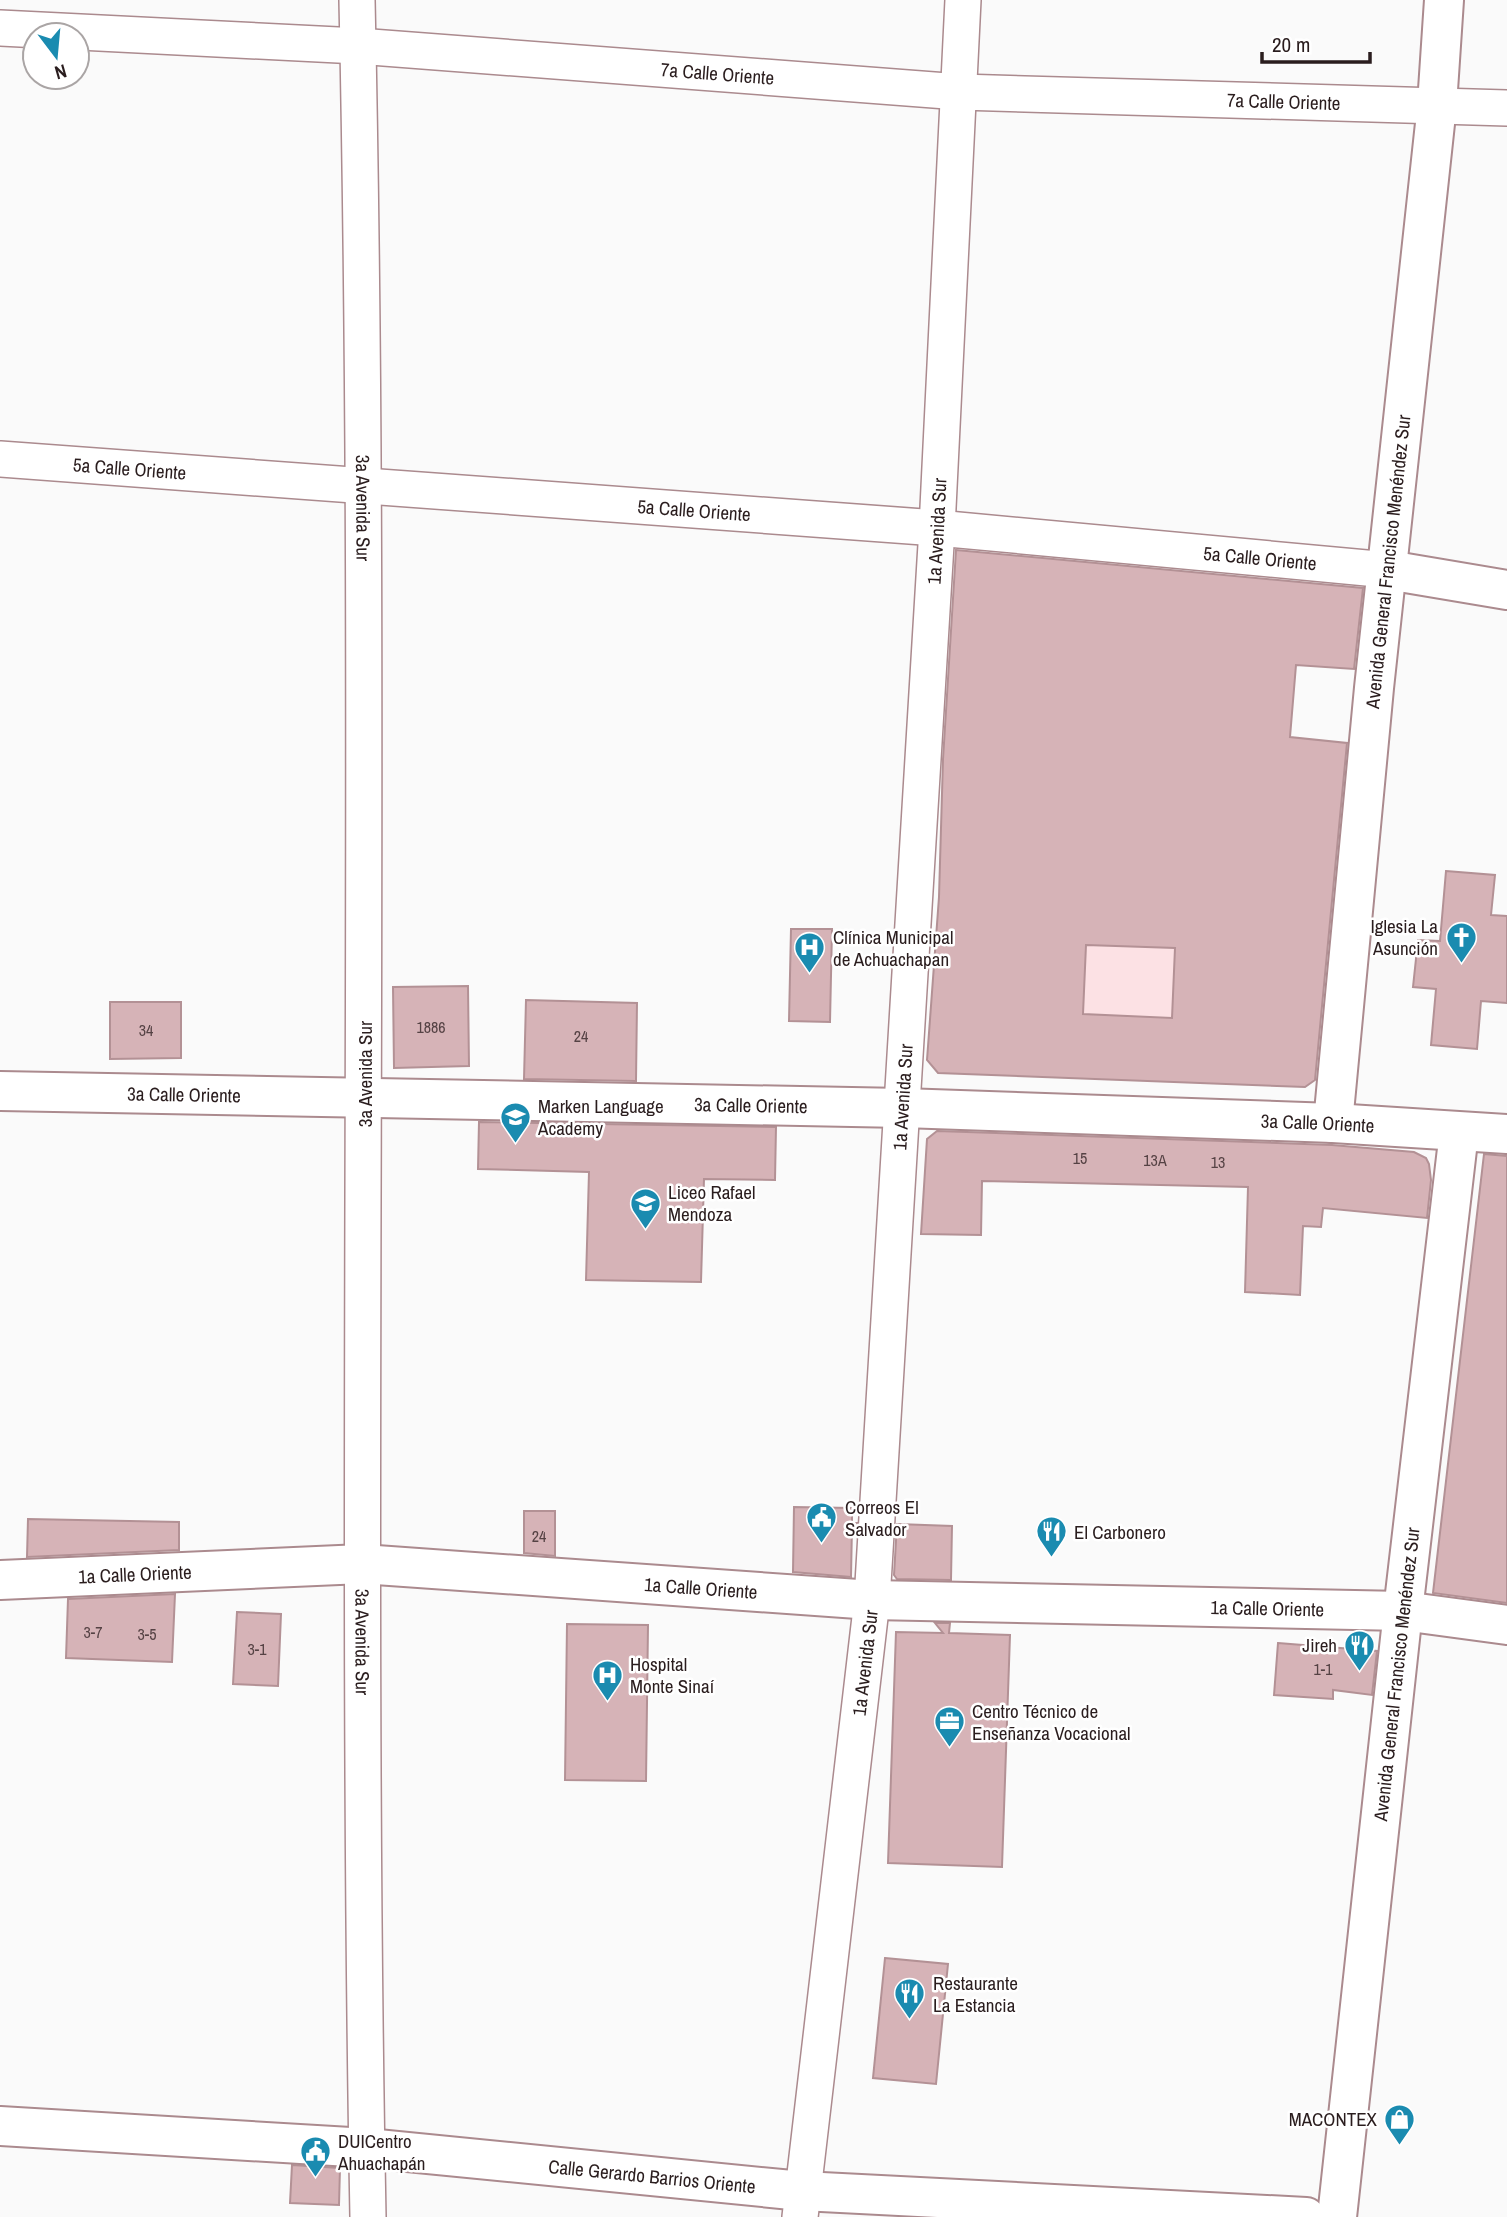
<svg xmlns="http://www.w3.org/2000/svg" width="1507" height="2217" font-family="'Archivo Narrow',sans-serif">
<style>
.green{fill:#fce1e4}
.building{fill:#d6b3b7;stroke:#b39195;stroke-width:2;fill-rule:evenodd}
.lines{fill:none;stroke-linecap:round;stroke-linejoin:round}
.minor-casing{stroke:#ab8a8e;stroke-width:38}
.tertiary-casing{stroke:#ab8a8e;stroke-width:42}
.secondary-casing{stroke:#ab8a8e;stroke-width:42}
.minor{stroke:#fff;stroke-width:35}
.tertiary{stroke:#fff;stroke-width:38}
.secondary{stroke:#fff;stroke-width:38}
.labels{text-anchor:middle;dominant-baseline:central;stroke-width:5;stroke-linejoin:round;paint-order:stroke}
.number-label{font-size:16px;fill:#554244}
.street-label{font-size:19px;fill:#2a1d1e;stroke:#fff}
.poi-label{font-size:19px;fill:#2a1d1e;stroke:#fff;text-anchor:start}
</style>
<rect width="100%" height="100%" fill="#fafafa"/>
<path class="green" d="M 1087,933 L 1137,935 L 1137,947 L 1175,948 L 1172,1018 L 1083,1014 Z"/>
<path class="building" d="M 956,550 L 1363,588 L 1354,669 L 1296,665 L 1290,737 L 1347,743 L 1315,1080 L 1305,1087 L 938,1073 L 927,1060 L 939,897 L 943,759 ZM 1086,945 L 1175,948 L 1172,1018 L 1083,1014 Z
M 1446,871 L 1495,875 L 1491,915 L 1507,916 L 1507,1003 L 1481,1001 L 1477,1049 L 1431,1045 L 1436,989 L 1413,987 L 1418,940 L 1440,941 Z
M 791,929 L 832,929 L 830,1022 L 789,1021 Z
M 468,986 L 469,1066 L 394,1068 L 393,987 Z
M 526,1000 L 637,1003 L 636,1081 L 524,1079 Z
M 110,1002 L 181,1002 L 181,1058 L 110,1059 Z
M 479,1122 L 776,1127 L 775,1180 L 704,1179 L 701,1282 L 586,1280 L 589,1172 L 478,1169 Z
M 937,1131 L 1332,1145 L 1414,1152 L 1426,1158 L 1429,1164 L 1431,1180 L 1427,1218 L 1323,1208 L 1321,1227 L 1303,1226 L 1300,1295 L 1245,1292 L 1248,1187 L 982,1181 L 981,1235 L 921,1234 L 927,1139 Z
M 1484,1154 L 1507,1156 L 1507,1603 L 1433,1593 Z
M 794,1507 L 852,1508 L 852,1523 L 857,1523 L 856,1531 L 852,1526 L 851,1577 L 793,1572 Z
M 524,1511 L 555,1511 L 555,1556 L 524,1553 Z
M 28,1519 L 179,1522 L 179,1550 L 27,1557 Z
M 897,1524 L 952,1526 L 951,1580 L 897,1579 L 894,1575 Z
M 175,1594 L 172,1662 L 66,1658 L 68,1599 Z
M 237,1612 L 281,1614 L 278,1686 L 233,1684 Z
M 935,1623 L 950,1623 L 949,1633 L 1010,1635 L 1002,1867 L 888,1863 L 896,1632 L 943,1633 Z
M 567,1624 L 648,1625 L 646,1781 L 565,1780 Z
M 1278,1643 L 1377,1651 L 1372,1695 L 1333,1690 L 1333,1699 L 1274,1695 Z
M 885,1958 L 948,1964 L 936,2084 L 873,2078 Z
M 292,2165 L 340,2168 L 339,2205 L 290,2203 Z"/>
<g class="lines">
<defs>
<g id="minor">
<path id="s1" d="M 357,0 C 373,739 354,1478 368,2217"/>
<path id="s2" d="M 0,28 L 358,46 L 960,92 L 1507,108"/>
<path id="s3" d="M 0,459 L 937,528 L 1388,570"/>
<path id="s4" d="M 800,2217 L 872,1600 L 937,528 L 963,0"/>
</g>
<g id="tertiary">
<path d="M 1388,570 L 1507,590"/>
<path id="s5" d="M 0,1091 L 903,1108 L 1333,1123 L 1507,1134"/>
<path id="s6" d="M 1333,1123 L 1374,688 L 1437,105 L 1444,0"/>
<path id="s7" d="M 1337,2217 L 1403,1611 L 1459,1132"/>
</g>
<g id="secondary">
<path id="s8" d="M 0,1580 L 362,1564 L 872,1600 L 1403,1611 L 1507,1625"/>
<path id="s9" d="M 0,2126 L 367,2148 L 802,2191 L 1306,2217"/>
</g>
</defs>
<use href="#minor" class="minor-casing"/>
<use href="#tertiary" class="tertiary-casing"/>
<use href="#secondary" class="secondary-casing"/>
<use href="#minor" class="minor"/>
<use href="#tertiary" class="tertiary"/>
<use href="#secondary" class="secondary"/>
</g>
<defs>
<symbol id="church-pin" viewBox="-11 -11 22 30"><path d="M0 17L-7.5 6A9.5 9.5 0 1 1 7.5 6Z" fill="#1a8bb0" stroke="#fff"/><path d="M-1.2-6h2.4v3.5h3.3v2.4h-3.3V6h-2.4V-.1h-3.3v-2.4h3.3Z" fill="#fff"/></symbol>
<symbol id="hospital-pin" viewBox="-11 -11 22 30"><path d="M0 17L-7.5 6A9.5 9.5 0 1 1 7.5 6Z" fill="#1a8bb0" stroke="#fff"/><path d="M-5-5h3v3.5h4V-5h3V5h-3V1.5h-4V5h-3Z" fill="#fff"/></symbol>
<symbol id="school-pin" viewBox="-11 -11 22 30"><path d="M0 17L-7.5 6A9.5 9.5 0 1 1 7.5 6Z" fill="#1a8bb0" stroke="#fff"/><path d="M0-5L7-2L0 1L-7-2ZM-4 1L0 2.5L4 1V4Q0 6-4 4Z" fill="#fff"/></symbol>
<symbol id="civic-pin" viewBox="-11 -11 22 30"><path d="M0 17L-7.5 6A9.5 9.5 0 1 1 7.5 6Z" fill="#1a8bb0" stroke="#fff"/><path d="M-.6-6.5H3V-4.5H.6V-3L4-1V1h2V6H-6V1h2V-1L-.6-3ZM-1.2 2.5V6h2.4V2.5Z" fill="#fff"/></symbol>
<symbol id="restaurant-pin" viewBox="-11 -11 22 30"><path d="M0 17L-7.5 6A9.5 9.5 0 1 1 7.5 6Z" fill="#1a8bb0" stroke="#fff"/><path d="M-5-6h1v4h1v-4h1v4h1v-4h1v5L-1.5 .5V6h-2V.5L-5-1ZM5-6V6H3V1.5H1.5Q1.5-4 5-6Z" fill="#fff"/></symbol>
<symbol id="office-pin" viewBox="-11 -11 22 30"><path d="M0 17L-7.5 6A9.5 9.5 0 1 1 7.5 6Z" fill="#1a8bb0" stroke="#fff"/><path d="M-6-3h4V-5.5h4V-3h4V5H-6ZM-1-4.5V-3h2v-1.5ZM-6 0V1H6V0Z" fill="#fff"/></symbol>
<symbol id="shop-pin" viewBox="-11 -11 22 30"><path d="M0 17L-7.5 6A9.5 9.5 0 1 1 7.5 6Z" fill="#1a8bb0" stroke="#fff"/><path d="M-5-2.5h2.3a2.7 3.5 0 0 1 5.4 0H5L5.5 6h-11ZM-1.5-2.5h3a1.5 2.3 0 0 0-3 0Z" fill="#fff"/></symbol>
</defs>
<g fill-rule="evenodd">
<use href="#church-pin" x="1444" y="920" width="35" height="47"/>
<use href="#hospital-pin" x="792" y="930" width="35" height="47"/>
<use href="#school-pin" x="498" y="1100" width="35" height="47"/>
<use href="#school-pin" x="628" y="1186" width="35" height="47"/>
<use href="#civic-pin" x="804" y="1500" width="35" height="47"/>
<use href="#restaurant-pin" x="1034" y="1514" width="35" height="47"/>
<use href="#restaurant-pin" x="1342" y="1628" width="35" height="47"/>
<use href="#hospital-pin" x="590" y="1658" width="35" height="47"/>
<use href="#office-pin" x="932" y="1704" width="35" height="47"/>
<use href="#restaurant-pin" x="892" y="1976" width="35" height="47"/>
<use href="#shop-pin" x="1382" y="2102" width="35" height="47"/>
<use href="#civic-pin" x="298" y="2134" width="35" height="47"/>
</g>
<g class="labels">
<g class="number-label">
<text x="431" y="1027">1886</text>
<text x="146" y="1030">34</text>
<text x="581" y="1036">24</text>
<text x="1080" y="1158">15</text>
<text x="1155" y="1160">13A</text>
<text x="1218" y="1162">13</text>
<text x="539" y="1536">24</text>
<text x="93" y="1632">3-7</text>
<text x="147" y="1634">3-5</text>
<text x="257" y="1649">3-1</text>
<text x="1323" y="1669">1-1</text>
</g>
<g class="street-label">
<text stroke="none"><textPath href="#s2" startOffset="719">7a Calle Oriente</textPath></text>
<text stroke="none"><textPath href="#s2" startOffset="1286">7a Calle Oriente</textPath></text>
<text stroke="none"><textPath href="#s3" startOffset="130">5a Calle Oriente</textPath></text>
<text stroke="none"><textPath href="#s1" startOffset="508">3a Avenida Sur</textPath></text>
<text stroke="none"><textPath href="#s3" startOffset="696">5a Calle Oriente</textPath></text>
<text stroke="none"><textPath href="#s4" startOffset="1692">1a Avenida Sur</textPath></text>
<text stroke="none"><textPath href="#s3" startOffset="1264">5a Calle Oriente</textPath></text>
<text stroke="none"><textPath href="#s6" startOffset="564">Avenida General Francisco Menéndez Sur</textPath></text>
<text transform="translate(365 1074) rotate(-90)">3a Avenida Sur</text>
<text stroke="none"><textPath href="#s5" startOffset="184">3a Calle Oriente</textPath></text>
<text stroke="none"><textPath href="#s4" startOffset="1125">1a Avenida Sur</textPath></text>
<text stroke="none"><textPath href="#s5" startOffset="751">3a Calle Oriente</textPath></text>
<text stroke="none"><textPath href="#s5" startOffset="1318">3a Calle Oriente</textPath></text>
<text stroke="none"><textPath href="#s8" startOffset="135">1a Calle Oriente</textPath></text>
<text stroke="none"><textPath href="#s8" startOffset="702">1a Calle Oriente</textPath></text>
<text stroke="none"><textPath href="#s8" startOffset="1269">1a Calle Oriente</textPath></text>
<text stroke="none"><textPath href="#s1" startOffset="1642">3a Avenida Sur</textPath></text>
<text stroke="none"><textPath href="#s4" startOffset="558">1a Avenida Sur</textPath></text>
<text stroke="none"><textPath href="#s7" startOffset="546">Avenida General Francisco Menéndez Sur</textPath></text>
<text stroke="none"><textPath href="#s9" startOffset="654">Calle Gerardo Barrios Oriente</textPath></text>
</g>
<g class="poi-label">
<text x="1438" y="926" text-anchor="end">Iglesia La<tspan x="1438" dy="22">Asunción</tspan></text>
<text x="833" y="937">Clínica Municipal<tspan x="833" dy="22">de Achuachapan</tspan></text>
<text x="538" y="1106">Marken Language<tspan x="538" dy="22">Academy</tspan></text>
<text x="668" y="1192">Liceo Rafael<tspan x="668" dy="22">Mendoza</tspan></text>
<text x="845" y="1507">Correos El<tspan x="845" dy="22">Salvador</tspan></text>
<text x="1074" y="1532">El Carbonero</text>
<text x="1337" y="1645" text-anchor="end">Jireh</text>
<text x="630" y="1664">Hospital<tspan x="630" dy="22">Monte Sinaí</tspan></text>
<text x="972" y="1711">Centro Técnico de<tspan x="972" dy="22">Enseñanza Vocacional</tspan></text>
<text x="933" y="1983">Restaurante<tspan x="933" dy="22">La Estancia</tspan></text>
<text x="1377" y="2119" text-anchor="end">MACONTEX</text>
<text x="338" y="2141">DUICentro<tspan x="338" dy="22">Ahuachapán</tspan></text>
</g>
</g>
<g transform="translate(56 56) rotate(164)"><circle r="33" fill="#ffffff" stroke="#aaa5a5" stroke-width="2"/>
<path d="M0-5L12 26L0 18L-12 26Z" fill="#1a8bb0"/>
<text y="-10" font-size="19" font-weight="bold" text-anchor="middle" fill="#2a1d1e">N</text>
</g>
<path d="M1262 52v10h108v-10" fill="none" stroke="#2a1d1e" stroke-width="3.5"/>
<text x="1272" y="52" font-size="21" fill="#2a1d1e" stroke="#ffffff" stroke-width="5" paint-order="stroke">20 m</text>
</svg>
